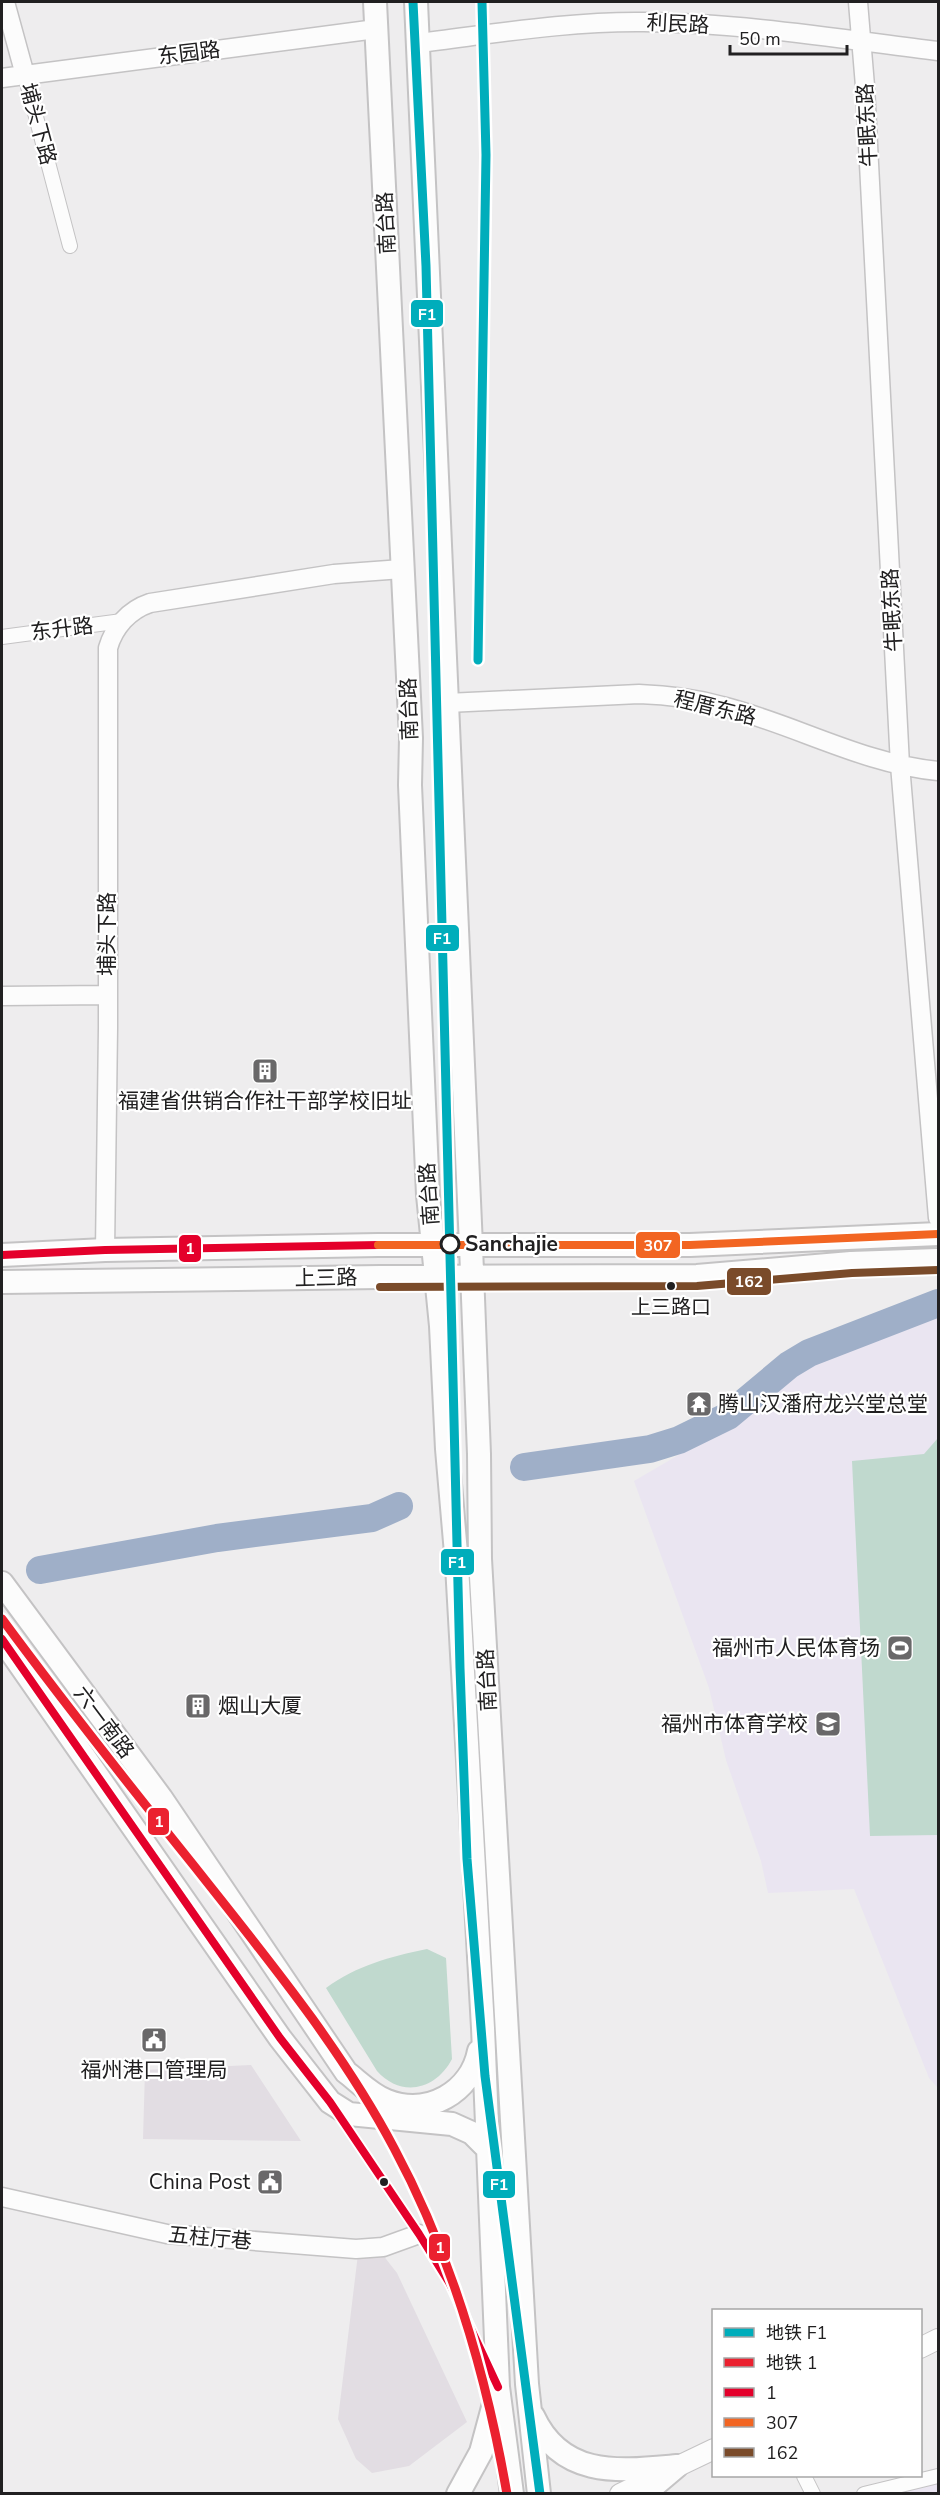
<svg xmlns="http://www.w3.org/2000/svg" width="940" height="2495" font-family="'Nunito Sans','Noto Sans SC',sans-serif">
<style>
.built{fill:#e2dde3}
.education{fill:#eae5f1}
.green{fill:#c0d9ce}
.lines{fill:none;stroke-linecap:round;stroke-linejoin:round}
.river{stroke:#9fafc8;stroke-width:28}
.minor-casing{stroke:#c4c3c4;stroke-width:16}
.tertiary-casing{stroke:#c4c3c4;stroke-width:21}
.secondary-casing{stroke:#c4c3c4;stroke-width:22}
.primary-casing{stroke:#c4c3c4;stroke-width:26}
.minor{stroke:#fcfcfc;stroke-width:14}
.tertiary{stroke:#fcfcfc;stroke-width:18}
.secondary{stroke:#fcfcfc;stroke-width:20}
.primary{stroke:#fcfcfc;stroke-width:22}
.bus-1-casing{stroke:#fff;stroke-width:12}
.bus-2-casing{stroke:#fff;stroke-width:12}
.bus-3-casing{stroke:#fff;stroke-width:12}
.bus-1{stroke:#e4002b;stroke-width:8}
.bus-2{stroke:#f26522;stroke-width:8}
.bus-3{stroke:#7a4b2a;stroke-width:8}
.metro-1-casing{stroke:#fff;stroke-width:14}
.metro-2-casing{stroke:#fff;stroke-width:14}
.metro-1{stroke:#00adbb;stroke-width:9}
.metro-2{stroke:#eb212f;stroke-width:9}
.stop-dot{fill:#fff;stroke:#212021;stroke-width:3}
.bus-dot{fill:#212021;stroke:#fff;stroke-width:2}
.labels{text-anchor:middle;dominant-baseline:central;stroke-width:4.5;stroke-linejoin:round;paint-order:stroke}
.bus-label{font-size:20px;fill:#212021;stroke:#fff}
.street-label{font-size:21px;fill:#212021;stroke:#fff}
.poi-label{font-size:21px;fill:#212021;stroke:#fff;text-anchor:end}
.stop-label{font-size:21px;font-weight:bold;fill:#212021;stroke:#fff;text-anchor:start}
.line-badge{stroke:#fff;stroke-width:2}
.badge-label{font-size:16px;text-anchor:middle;font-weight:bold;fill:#fff}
</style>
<rect width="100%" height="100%" fill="#eeedee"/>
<path class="built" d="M 251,2065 L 301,2141 L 143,2139 L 145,2070 Z
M 379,2250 L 397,2273 L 467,2422 L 409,2466 L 372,2473 L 356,2459 L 338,2419 L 358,2254 Z"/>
<path class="education" d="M 938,1317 L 938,2088 L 929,2078 L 854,1889 L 768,1893 L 761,1861 L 726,1760 L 709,1688 L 634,1481 L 730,1425 L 798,1368 L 816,1357 L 851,1343 Z
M 938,2482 L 938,2493 L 886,2494 Z"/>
<path class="green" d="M 938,1438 L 938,1835 L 870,1836 L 852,1461 L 924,1454 Z
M 427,1949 L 446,1958 L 452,2059 C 436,2090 401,2098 377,2071 L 326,1988 C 358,1965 389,1957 427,1949 Z"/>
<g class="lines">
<path class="river" d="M 524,1467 L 650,1449 L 679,1440 L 728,1416 L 789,1365 L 809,1353 L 938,1303
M 40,1570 L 217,1538 L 372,1518 L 399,1506"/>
<defs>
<path id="minor" d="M 25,75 L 70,246
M 2,637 L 122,621
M 804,2476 L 813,2494
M 864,2494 L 938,2476"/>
<path id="tertiary" d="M 5,2 L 25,75
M 858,2 L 865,86 L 900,765 L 938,1218
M 418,43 C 493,34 569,21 644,22 C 743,23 841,39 938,51
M 2,78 L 376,29
M 447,703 L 639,694 C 668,695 694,698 722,706 C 794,724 863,764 938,771
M 2,996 L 107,995
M 105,1250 L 108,1028 L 108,648 C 114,627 129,610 150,603 L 334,574 L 402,569
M 2,2197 L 167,2234 L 356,2249 L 383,2247 L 419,2234"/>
<path id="secondary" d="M 920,2348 L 938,2339
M 620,2494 L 714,2449"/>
<path id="primary" d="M 375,2 L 411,738 L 410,785 L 428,1195 L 441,1326 L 447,1449 L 457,1565 L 483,2028 L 498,2387 L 512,2494
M 416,2 L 471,1246 L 479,1454 L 480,1559 L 527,2384 L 539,2494
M 2,1255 L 105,1250 L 378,1245 L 690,1245 L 938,1234
M 2,1282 L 380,1277 L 697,1276 L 851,1263 L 938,1260
M 2,1583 L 161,1798 L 346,2072 C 359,2082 371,2095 387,2101 C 428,2117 471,2092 479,2051
M 2,1639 L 280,2038 L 330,2102 L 349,2114 L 452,2124 L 472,2133 L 487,2148
M 533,2416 C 562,2479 620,2471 677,2466
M 458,2494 L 481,2452 L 495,2400
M 644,2494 L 677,2466"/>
</defs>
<use href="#minor" class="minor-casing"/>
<use href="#tertiary" class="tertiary-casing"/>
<use href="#secondary" class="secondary-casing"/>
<use href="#primary" class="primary-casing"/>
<use href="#minor" class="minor"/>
<use href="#tertiary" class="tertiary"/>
<use href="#secondary" class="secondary"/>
<use href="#primary" class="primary"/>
<defs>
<path id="bus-1" d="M 2,1255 L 105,1250 L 378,1245
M 2,1639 L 280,2038 L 330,2102 L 419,2234 L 450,2284 L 498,2387"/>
<path id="bus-2" d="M 378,1245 L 690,1245 L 938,1234"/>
<path id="bus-3" d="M 380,1287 L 697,1286 L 852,1273 L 938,1270"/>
</defs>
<use href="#bus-1" class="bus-1-casing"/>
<use href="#bus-2" class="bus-2-casing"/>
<use href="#bus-3" class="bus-3-casing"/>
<use href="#bus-1" class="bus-1"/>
<use href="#bus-2" class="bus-2"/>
<use href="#bus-3" class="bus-3"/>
<defs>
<path id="metro-1" d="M 413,2 L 426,266 L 460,1668 L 467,1859 L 485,2076 L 540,2494
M 478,660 L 486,155 L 482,2"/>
<path id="metro-2" d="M 2,1619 C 64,1703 129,1785 195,1867 C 266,1957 340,2046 394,2148 C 452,2256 486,2373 507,2494"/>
</defs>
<use href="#metro-1" class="metro-1-casing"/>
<use href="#metro-2" class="metro-2-casing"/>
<use href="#metro-1" class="metro-1"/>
<use href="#metro-2" class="metro-2"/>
</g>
<defs>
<symbol id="building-square" viewBox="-11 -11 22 22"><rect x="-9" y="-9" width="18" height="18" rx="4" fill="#696869" stroke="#fff"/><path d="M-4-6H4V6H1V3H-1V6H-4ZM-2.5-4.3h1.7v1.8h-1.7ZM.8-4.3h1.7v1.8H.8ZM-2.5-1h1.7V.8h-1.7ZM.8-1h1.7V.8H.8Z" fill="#fff"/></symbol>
<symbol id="temple-square" viewBox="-11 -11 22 22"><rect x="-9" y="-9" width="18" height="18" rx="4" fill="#696869" stroke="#fff"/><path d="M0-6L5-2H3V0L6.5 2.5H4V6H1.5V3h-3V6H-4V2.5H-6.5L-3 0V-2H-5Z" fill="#fff"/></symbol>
<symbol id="stadium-square" viewBox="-11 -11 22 22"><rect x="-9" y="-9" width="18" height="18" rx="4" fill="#696869" stroke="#fff"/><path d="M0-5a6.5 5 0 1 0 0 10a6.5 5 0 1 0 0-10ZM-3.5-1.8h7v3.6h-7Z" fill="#fff"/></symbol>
<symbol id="school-square" viewBox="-11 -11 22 22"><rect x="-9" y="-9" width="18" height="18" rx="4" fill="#696869" stroke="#fff"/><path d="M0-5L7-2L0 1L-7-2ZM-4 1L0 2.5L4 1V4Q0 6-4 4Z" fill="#fff"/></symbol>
<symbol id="civic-square" viewBox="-11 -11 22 22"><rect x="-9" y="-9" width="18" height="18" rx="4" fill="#696869" stroke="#fff"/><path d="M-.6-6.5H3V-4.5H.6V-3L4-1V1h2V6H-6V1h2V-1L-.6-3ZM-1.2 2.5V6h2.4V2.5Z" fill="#fff"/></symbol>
</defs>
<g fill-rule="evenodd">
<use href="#building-square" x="250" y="1056" width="30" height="30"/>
<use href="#temple-square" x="684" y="1389" width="30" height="30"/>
<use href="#stadium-square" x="885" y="1633" width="30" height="30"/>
<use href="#building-square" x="183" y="1691" width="30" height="30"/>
<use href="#school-square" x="813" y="1709" width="30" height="30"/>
<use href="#civic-square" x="139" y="2025" width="30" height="30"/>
<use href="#civic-square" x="255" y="2167" width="30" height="30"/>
</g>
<circle class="stop-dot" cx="450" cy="1244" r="9"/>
<g class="bus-dot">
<circle cx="671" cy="1286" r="5"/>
<circle cx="384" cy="2182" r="5"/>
</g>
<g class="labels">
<g class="bus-label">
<text x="671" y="1307">上三路口</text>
</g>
<g class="street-label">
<text transform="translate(678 24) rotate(3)">利民路</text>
<text transform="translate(189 53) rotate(-7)">东园路</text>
<text transform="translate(38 124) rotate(75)">埔头下路</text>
<text transform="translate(867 125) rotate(-93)">牛眠东路</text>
<text transform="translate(386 223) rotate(-93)">南台路</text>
<text transform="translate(892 610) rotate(-93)">牛眠东路</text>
<text transform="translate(62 629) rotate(-7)">东升路</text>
<text transform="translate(715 708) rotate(14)">程厝东路</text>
<text transform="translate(409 709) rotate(-92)">南台路</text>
<text transform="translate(107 934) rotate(-90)">埔头下路</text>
<text transform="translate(429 1194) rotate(-94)">南台路</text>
<text transform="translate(326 1278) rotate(-1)">上三路</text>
<text transform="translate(487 1680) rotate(-93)">南台路</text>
<text transform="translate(104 1722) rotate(53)">六一南路</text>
<text transform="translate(210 2238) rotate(5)">五柱厅巷</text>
</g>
<g class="poi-label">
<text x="265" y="1101" text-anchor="middle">福建省供销合作社干部学校旧址</text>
<text x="718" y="1404" text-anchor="start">腾山汉潘府龙兴堂总堂</text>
<text x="880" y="1648">福州市人民体育场</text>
<text x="218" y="1706" text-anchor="start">烟山大厦</text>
<text x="808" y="1724">福州市体育学校</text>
<text x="154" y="2070" text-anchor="middle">福州港口管理局</text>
<text x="250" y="2182">China Post</text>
</g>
<g class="stop-label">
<text x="465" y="1244">Sanchajie</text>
</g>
</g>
<g class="line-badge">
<rect x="410" y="299" width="34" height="29" rx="6" fill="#00adbb"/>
<rect x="425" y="924" width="35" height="28" rx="6" fill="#00adbb"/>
<rect x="635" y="1231" width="46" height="28" rx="6" fill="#f26522"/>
<rect x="178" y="1234" width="24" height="29" rx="6" fill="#e4002b"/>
<rect x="726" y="1267" width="46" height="29" rx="6" fill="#7a4b2a"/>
<rect x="440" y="1548" width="35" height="28" rx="6" fill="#00adbb"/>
<rect x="147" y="1807" width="23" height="29" rx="6" fill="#eb212f"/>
<rect x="482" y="2170" width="34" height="29" rx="6" fill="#00adbb"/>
<rect x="428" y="2233" width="23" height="29" rx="6" fill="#eb212f"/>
</g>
<g class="badge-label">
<text x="427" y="320">F1</text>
<text x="442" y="944">F1</text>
<text x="658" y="1251">307</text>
<text x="190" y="1254">1</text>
<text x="749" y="1287">162</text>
<text x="457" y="1568">F1</text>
<text x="159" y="1827">1</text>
<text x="499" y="2190">F1</text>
<text x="440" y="2253">1</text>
</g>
<rect width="940" height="2495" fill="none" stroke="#212021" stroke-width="6"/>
<rect x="712" y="2309" width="210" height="168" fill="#ffffff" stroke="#a6a6a6" stroke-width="1.5"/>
<rect x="724" y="2328" width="30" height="9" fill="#00adbb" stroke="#a6a6a6" stroke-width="1.5"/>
<text x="766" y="2339" font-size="18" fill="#212021">地铁 F1</text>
<rect x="724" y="2358" width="30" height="9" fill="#eb212f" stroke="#a6a6a6" stroke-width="1.5"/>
<text x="766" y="2369" font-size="18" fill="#212021">地铁 1</text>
<rect x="724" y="2388" width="30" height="9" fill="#e4002b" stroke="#a6a6a6" stroke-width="1.5"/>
<text x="766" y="2399" font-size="18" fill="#212021">1</text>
<rect x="724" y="2418" width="30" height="9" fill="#f26522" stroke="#a6a6a6" stroke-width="1.5"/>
<text x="766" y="2429" font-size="18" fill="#212021">307</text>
<rect x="724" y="2448" width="30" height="9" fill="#7a4b2a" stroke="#a6a6a6" stroke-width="1.5"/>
<text x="766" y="2459" font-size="18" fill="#212021">162</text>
<path d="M730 45v9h117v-9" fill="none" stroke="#212021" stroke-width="3"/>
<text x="739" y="45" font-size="18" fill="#212021" stroke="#ffffff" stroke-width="4.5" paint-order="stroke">50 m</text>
</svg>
